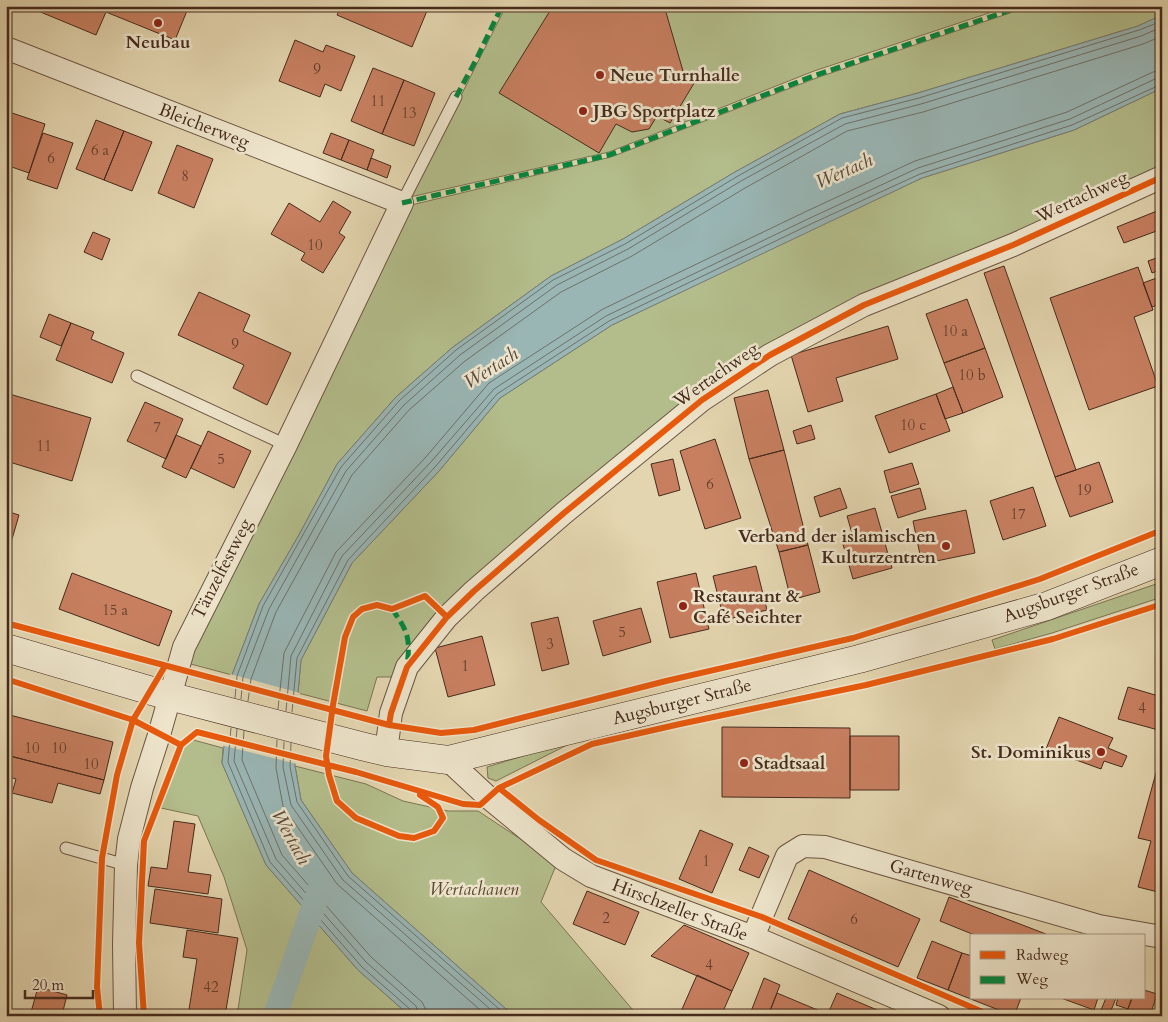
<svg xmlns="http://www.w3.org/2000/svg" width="1168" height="1022" font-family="Cardo,serif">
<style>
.green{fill:#b3bd8b;stroke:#7c7454}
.water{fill:#99b6b5;stroke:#787e78}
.pier{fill:#e3d5af}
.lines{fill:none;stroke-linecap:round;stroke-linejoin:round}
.shore{stroke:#707069;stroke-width:1}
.canal{stroke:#99b6b5;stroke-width:24}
.building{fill:#c77f60;stroke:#462b1d}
.lane-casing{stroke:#6d5642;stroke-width:13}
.street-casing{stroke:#6d5642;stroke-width:24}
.secondary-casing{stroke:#462b1d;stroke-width:29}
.lane{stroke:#ede4cb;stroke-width:11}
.street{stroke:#ede4cb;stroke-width:22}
.secondary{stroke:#ede4cb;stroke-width:28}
.quiet{stroke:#00873e;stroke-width:5;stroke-dasharray:10 5;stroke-linecap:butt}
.cycleway-casing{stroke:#ede4cb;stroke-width:9}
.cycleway{stroke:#e8590c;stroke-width:6}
.poi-dot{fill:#8f2418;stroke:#ede4cb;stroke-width:2}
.labels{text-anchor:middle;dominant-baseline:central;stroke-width:5;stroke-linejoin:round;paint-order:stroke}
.number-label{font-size:15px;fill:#66402e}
.poi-label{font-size:18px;font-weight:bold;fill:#462b1d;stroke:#ede4cb;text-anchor:start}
.street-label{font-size:18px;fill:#462b1d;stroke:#ede4cb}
.park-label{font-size:18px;font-style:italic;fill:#5c4833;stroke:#ede4cb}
.water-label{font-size:19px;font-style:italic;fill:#57473b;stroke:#ede4cb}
</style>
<rect width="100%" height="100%" fill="#e3d5af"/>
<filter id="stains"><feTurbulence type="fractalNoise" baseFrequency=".004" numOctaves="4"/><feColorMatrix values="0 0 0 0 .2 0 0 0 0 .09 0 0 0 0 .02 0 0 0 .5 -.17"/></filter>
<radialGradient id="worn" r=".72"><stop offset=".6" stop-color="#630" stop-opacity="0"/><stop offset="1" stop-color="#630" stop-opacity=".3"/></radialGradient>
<path class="green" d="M 506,6 L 1010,6 L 814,71 L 609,152 L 410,197 Z
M 1031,6 L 1162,6 L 1162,15 L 1138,26 L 918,93 L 840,114 L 735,172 L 623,239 L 551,276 L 453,347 L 396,397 L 337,464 L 300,533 L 259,604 L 232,675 L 187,663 L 403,207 L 611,157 L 819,77 Z
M 1162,88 L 1162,171 L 730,372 L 395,677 L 377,677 L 367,711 L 298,693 L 301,660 L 352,563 L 439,471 L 500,398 L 612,325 L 815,228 L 922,178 L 1074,130 Z
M 1162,582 L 1162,597 L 1052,633 L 995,649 L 992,640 Z
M 186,738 L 223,748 L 222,763 L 266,865 L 358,970 L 410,1016 L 237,1016 L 247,950 L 224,877 L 198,816 L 161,808 Z
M 579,739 L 496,781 L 488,778 L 487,767 Z
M 295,766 L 366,784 L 403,801 L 448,811 L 478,811 L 557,863 L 541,902 L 638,1016 L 514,1016 L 352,873 L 301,800 Z"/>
<path class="water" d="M 1162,15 L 1162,88 L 1074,130 L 922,178 L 612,325 L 500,398 L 439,471 L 352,563 L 301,660 L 298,693 L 295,766 L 301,800 L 352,873 L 514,1016 L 410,1016 L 358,970 L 266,865 L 222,763 L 232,675 L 259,604 L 300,533 L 337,464 L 396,397 L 453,347 L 551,276 L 623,239 L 735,172 L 840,114 L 918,93 L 1138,26 Z"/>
<path class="pier" d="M 230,674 L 300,693 L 297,764 L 221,745 Z"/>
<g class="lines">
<path class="shore" d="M 235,698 L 237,676 L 263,606 L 341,467 L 399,401 L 456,350 L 553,280 L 625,244 L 738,176 L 842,118 L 919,98 L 1139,30 L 1162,21
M 241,699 L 243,677 L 269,609 L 346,471 L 404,405 L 460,355 L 557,285 L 628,249 L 741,181 L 845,124 L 921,104 L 1141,36 L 1162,27
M 248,701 L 251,679 L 276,612 L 352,475 L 409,410 L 465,361 L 561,292 L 632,256 L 745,188 L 847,131 L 923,112 L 1143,44 L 1162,36
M 278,709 L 284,653 L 336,552 L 425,458 L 489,383 L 603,309 L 807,211 L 915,161 L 1067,112 L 1153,72 L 1162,70
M 286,711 L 291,656 L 342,556 L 430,463 L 494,389 L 606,316 L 810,218 L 918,168 L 1070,119 L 1155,79 L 1162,78
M 292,712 L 297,658 L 348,560 L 435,467 L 497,394 L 609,321 L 813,223 L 920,174 L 1072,125 L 1162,84
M 231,728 L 228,762 L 270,862 L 362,967 L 411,1010 L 413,1016
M 237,729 L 234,761 L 276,859 L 366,962 L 416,1006 L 419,1016
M 244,731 L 242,760 L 282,855 L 371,957 L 422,1002 L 425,1008 L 426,1016
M 277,740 L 276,768 L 283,806 L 337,884 L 487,1016
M 284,742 L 283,767 L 291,805 L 343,880 L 498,1016
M 291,743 L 290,767 L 297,802 L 348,876 L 507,1016"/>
<path class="canal" d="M 275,1016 L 320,888"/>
</g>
<path class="building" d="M 26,6 L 189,6 L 175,40 L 106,12 L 96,35 Z
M 341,6 L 429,6 L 412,47 L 337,15 Z
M 553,6 L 660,6 L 665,9 L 683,71 L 696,80 L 670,123 L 657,116 L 649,129 L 632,132 L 616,124 L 599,153 L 499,93 Z
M 295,40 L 323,52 L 326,45 L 355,56 L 341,91 L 325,84 L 320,97 L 279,81 Z
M 373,68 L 404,80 L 382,134 L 351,121 Z
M 404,80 L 435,93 L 414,146 L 382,134 Z
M 6,111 L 45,124 L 29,173 L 6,165 Z
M 96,120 L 124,131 L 104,180 L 76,169 Z
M 124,131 L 152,142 L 132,191 L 104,180 Z
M 43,133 L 73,143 L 57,189 L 27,179 Z
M 331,133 L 349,140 L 341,160 L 323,153 Z
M 349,140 L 374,150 L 367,170 L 341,160 Z
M 177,145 L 213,159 L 194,208 L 158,193 Z
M 371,158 L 391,166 L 387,178 L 367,170 Z
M 333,201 L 351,212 L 339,233 L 345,237 L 323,273 L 301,260 L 305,253 L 271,234 L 289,203 L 320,222 Z
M 1162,209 L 1162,229 L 1124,243 L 1117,227 Z
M 93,232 L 110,239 L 102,260 L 84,252 Z
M 1162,256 L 1162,269 L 1152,273 L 1148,261 Z
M 1004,266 L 1076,470 L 1055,477 L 984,273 Z
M 1138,267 L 1153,310 L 1134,317 L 1158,386 L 1089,410 L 1050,298 Z
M 1162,276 L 1162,303 L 1152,307 L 1143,283 Z
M 199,292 L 250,315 L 243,331 L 291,353 L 267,405 L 233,388 L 244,365 L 178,335 Z
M 967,299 L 985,348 L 944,363 L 926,314 Z
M 49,314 L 71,323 L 61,346 L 40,337 Z
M 71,323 L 94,332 L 91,339 L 124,353 L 112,383 L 56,360 Z
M 888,326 L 898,359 L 836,378 L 843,401 L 808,412 L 791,355 Z
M 985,348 L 1003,397 L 963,413 L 944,363 Z
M 953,387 L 963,413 L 945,419 L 936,394 Z
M 768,390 L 784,450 L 749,459 L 734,398 Z
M 6,393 L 91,418 L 72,481 L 6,461 Z
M 936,394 L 950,431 L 889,453 L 875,416 Z
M 145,402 L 183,419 L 166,459 L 127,441 Z
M 811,425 L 815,439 L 797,444 L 793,431 Z
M 208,431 L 251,451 L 234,488 L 191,468 Z
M 176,435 L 201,446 L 186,478 L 162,467 Z
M 715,439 L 741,518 L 705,529 L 680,451 Z
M 784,450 L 808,545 L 779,552 L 749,459 Z
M 673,459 L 680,490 L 659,496 L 651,464 Z
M 1099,462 L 1113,502 L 1070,517 L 1055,477 Z
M 912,463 L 919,484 L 890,493 L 884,471 Z
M 1033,487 L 1046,526 L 1003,540 L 990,501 Z
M 840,488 L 847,508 L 820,517 L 814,497 Z
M 920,488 L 926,509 L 898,518 L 891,496 Z
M 875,508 L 892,568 L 853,579 L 842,541 L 853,537 L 847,516 Z
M 966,510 L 975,553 L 922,564 L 913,521 Z
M 6,511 L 19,515 L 6,560 Z
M 808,545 L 820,592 L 791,600 L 779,552 Z
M 756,566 L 767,610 L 724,620 L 713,576 Z
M 72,573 L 172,611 L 159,646 L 59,609 Z
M 696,573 L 709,629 L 670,638 L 657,582 Z
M 641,608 L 651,642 L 603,656 L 593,621 Z
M 558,617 L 569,664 L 542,671 L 531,623 Z
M 482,636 L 495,685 L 448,697 L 435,648 Z
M 1128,687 L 1162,697 L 1162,731 L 1118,719 Z
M 6,714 L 113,742 L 104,780 L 6,755 Z
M 1059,717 L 1113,738 L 1108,748 L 1127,756 L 1122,767 L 1104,761 L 1101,769 L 1046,749 Z
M 722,727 L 850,728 L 850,798 L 722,797 Z
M 850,736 L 899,736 L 899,790 L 850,790 Z
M 6,755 L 104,780 L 100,794 L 58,783 L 52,803 L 12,793 L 16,779 L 6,776 Z
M 1159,762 L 1162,763 L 1162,893 L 1138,887 L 1151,841 L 1138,838 Z
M 174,821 L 195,824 L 188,872 L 211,875 L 208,894 L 148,886 L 151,867 L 167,869 Z
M 700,830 L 733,844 L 712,893 L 679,879 Z
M 749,847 L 769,856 L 759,878 L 739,870 Z
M 809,870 L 920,919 L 898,967 L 788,919 Z
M 155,889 L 222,899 L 218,933 L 150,923 Z
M 587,891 L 639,912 L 625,945 L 573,924 Z
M 949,897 L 1046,934 L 1045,936 L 977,936 L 940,921 Z
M 684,925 L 749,953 L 732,991 L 651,956 Z
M 187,930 L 238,938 L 225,1016 L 188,1016 L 197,959 L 183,957 Z
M 932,941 L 962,953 L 948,990 L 917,978 Z
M 962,953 L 972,956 L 972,998 L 1021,998 L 1014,1016 L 948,990 Z
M 697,975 L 732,991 L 721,1016 L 679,1016 Z
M 764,978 L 780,985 L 768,1016 L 755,1016 L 750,1014 Z
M 38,987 L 67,995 L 63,1011 L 77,1015 L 77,1012 L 91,1016 L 30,1016 Z
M 1144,990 L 1157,994 L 1150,1016 L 1142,1016 L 1127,1011 L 1132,998 L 1144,998 Z
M 777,993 L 827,1014 L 827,1016 L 768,1016 Z
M 837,993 L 889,1015 L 889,1016 L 827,1016 Z
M 1061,998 L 1098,998 L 1094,1010 Z
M 1106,998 L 1116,998 L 1110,1013 L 1101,1010 Z
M 1118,998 L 1132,998 L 1128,1009 L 1116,1005 Z"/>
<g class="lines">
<defs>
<path id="lane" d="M 402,203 L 456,97
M 137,376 L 286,445
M 66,848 L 126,865"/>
<path id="street" d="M 6,48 L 402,203 L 286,445 L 184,647 L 159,735 L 142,788 L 129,839 L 126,865 L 124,944 L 125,1016
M 386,752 L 391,713 L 407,667 L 447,617 L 474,591 L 564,513 L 702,400 L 770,355 L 864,305 L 1013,245 L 1162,177
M 448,760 L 489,798 L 563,859 L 591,876 L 753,937 L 939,1016
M 753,937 L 787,856 L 803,846 L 825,847 L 1099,926 L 1162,937"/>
<path id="secondary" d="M 6,648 L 169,696 L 361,746 L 386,752 L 448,760 L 859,659 L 1047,606 L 1162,561"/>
</defs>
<use href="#lane" class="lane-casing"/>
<use href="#street" class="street-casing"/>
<use href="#secondary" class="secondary-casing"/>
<use href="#lane" class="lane"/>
<use href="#street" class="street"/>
<use href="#secondary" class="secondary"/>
<path class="quiet" d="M 456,97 L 476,60 L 502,6
M 402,203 L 609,155 L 816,75 L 1023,6
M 392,609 C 407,630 411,638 407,664"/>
<defs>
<path id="cycleway" d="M 6,623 L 389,725 L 441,733 L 474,730 L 666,681 L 853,638 L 1040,579 L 1162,530
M 6,679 L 133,720 L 181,745 L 197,732 L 356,772 L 463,804 L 480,805 L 499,788 L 592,744 L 680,724 L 866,685 L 1053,639 L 1162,604
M 389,725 L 391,713 L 407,667 L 447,617 L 474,591 L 564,513 L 702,400 L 770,355 L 864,305 L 1013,245 L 1162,177
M 499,788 L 539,820 L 596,860 L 762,917 L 992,1016
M 420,795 L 438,807 L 443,818 L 434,831 L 414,838 L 399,836 L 356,818 L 337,801 L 329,775 L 326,756 L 333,705 L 345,637 L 353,617 L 362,609 L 377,605 L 392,609 L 425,596 L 447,617
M 100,1016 L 97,987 L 102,858 L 117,775 L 133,720 L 165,666
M 144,1016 L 139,943 L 144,841 L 181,745"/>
</defs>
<use href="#cycleway" class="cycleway-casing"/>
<use href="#cycleway" class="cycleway"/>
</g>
<g class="poi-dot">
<circle cx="158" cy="23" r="5"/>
<circle cx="600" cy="75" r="5"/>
<circle cx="583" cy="111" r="5"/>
<circle cx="946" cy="546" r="5"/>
<circle cx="683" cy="606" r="5"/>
<circle cx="1101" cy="752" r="5"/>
<circle cx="744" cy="763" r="5"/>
</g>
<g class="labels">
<g class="number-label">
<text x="317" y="69">9</text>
<text x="378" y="101">11</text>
<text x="409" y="113">13</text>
<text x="100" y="150">6 a</text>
<text x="51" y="158">6</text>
<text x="185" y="176">8</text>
<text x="315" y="245">10</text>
<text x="955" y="331">10 a</text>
<text x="235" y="344">9</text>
<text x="972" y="375">10 b</text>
<text x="913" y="425">10 c</text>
<text x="157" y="427">7</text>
<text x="44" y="446">11</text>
<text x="221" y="459">5</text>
<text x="710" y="484">6</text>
<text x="1084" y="490">19</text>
<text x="1018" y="514">17</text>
<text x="115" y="610">15 a</text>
<text x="622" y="632">5</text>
<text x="550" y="644">3</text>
<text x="465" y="666">1</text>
<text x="1142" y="708">4</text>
<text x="32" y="748">10</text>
<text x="59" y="748">10</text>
<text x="91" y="764">10</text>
<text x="706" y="861">1</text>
<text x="606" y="918">2</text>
<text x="854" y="919">6</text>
<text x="709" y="965">4</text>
<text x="211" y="987">42</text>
</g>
<g class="poi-label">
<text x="158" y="42" text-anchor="middle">Neubau</text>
<text x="610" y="75">Neue Turnhalle</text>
<text x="593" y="111">JBG Sportplatz</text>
<text x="936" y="536" text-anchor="end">Verband der islamischen<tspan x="936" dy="21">Kulturzentren</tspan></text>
<text x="693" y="596">Restaurant &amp;<tspan x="693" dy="21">Café Seichter</tspan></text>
<text x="1091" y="752" text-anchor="end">St. Dominikus</text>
<text x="754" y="763">Stadtsaal</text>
</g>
<g class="street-label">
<text transform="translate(204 126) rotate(21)">Bleicherweg</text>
<text transform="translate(1082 197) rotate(-25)">Wertachweg</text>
<text transform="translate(716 375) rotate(-35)">Wertachweg</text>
<text transform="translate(222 569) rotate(-63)">Tänzelfestweg</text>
<text transform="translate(1071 593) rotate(-20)">Augsburger Straße</text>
<text transform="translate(682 702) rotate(-14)">Augsburger Straße</text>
<text transform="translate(931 877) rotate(16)">Gartenweg</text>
<text transform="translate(680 910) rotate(21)">Hirschzeller Straße</text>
</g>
<g class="park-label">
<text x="474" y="889">Wertachauen</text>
</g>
<g class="water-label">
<text transform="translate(844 171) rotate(-24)">Wertach</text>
<text transform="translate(491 368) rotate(-32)">Wertach</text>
<text transform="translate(291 837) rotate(61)">Wertach</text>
</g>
</g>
<rect width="1168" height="1022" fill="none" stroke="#e3d5af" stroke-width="25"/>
<rect x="8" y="8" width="1153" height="1007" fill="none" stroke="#462b1d" stroke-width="2.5"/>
<rect x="12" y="12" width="1143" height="997" fill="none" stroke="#462b1d"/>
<rect x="970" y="934" width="175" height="65" fill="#ede4cb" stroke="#aa9a85"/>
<rect x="980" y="951" width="25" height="8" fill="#e8590c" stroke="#aa9a85"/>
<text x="1016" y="960" font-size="15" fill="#462b1d">Radweg</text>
<rect x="980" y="976" width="25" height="8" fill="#00873e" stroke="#aa9a85"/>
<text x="1016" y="984" font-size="15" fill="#462b1d">Weg</text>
<path d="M25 990v8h68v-8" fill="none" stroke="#462b1d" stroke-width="2.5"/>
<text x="32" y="990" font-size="15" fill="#462b1d" stroke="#ede4cb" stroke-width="4" paint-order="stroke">20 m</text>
<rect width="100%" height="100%" filter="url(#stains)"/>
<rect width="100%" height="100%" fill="url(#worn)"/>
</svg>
